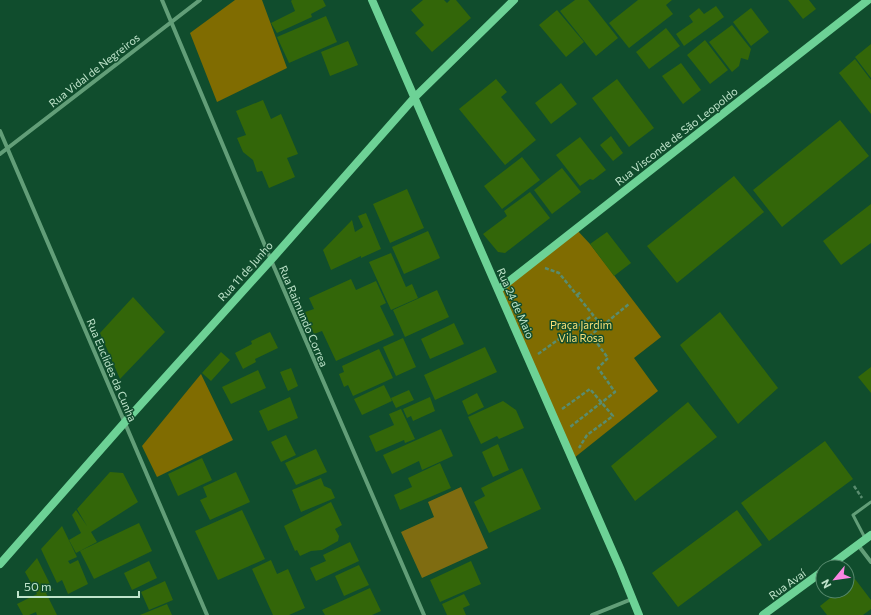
<svg xmlns="http://www.w3.org/2000/svg" width="871" height="615" font-family="Commissioner,sans-serif">
<style>
.green{fill:#806c01}
.forest{fill:#7f6c11}
.building{fill:#336609}
.lines{fill:none;stroke-linecap:round;stroke-linejoin:round}
.path{stroke:#598c6f;stroke-width:2.5;stroke-dasharray:4 2;stroke-linecap:butt}
.lane{stroke:#629e78;stroke-width:3}
.street{stroke:#629e78;stroke-width:4}
.secondary{stroke:#6dd296;stroke-width:8}
.labels{text-anchor:middle;dominant-baseline:central;stroke-width:3;stroke-linejoin:round;paint-order:stroke}
.street-label{font-size:11px;fill:#bfe4cb;stroke:#104d2d}
.park-label{font-size:11px;fill:#f9df77;stroke:#104d2d}
</style>
<rect width="100%" height="100%" fill="#104d2d"/>
<path class="green" d="M 235,0 L 262,0 L 287,68 L 217,102 L 190,33 Z
M 576,229 L 590,244 L 661,337 L 634,358 L 658,391 L 574,458 L 498,290 Z
M 201,374 L 233,440 L 157,477 L 142,446 Z"/>
<path class="forest" d="M 461,487 L 488,548 L 422,578 L 401,532 L 434,517 L 428,502 Z"/>
<path class="building" d="M 292,0 L 323,0 L 326,6 L 311,14 L 312,17 L 277,33 L 271,23 L 295,11 L 291,1 Z
M 423,0 L 444,0 L 447,3 L 450,0 L 456,0 L 471,18 L 432,52 L 415,33 L 424,25 L 411,10 Z
M 575,0 L 588,0 L 618,38 L 596,56 L 560,11 Z
M 638,0 L 672,0 L 666,5 L 673,14 L 629,48 L 609,23 Z
M 788,0 L 809,0 L 816,9 L 803,19 Z
M 716,6 L 724,17 L 684,46 L 676,34 L 693,22 L 689,16 L 699,8 L 704,14 Z
M 751,8 L 769,32 L 751,46 L 733,22 Z
M 557,10 L 584,42 L 566,57 L 539,25 Z
M 326,16 L 337,42 L 289,63 L 277,37 Z
M 732,25 L 751,49 L 748,60 L 741,58 L 739,66 L 732,72 L 709,42 Z
M 666,28 L 680,46 L 649,69 L 636,52 Z
M 705,40 L 728,70 L 710,84 L 687,55 Z
M 348,41 L 358,65 L 330,76 L 321,52 Z
M 871,44 L 871,78 L 855,57 Z
M 855,59 L 871,80 L 871,114 L 839,73 Z
M 681,63 L 701,90 L 683,104 L 662,76 Z
M 496,79 L 507,92 L 501,97 L 536,140 L 505,165 L 459,109 Z
M 617,79 L 654,128 L 629,147 L 592,98 Z
M 561,83 L 577,104 L 551,124 L 535,103 Z
M 263,100 L 271,119 L 281,114 L 298,154 L 287,158 L 295,177 L 269,188 L 262,171 L 257,172 L 253,160 L 243,152 L 237,138 L 246,135 L 236,111 Z
M 840,120 L 869,156 L 782,227 L 753,190 Z
M 611,136 L 623,153 L 613,161 L 600,145 Z
M 580,137 L 606,170 L 593,180 L 590,179 L 580,186 L 556,155 Z
M 522,157 L 540,180 L 502,209 L 484,186 Z
M 562,168 L 581,192 L 552,214 L 534,190 Z
M 734,176 L 764,212 L 677,283 L 647,246 Z
M 407,189 L 424,228 L 390,243 L 373,204 Z
M 530,192 L 550,218 L 505,253 L 498,252 L 483,234 L 507,216 L 504,211 Z
M 871,204 L 871,243 L 841,265 L 823,241 Z
M 366,213 L 381,249 L 361,258 L 361,256 L 331,270 L 323,250 L 352,220 L 355,232 L 363,227 L 358,216 Z
M 428,231 L 440,258 L 404,274 L 392,247 Z
M 607,232 L 631,263 L 614,276 L 590,244 Z
M 391,253 L 406,287 L 412,284 L 418,298 L 391,310 L 369,262 Z
M 351,279 L 356,290 L 376,281 L 386,303 L 380,306 L 394,335 L 336,361 L 322,331 L 314,334 L 305,312 L 314,309 L 309,298 Z
M 437,290 L 449,317 L 405,337 L 393,310 Z
M 133,297 L 165,332 L 120,379 L 100,333 Z
M 720,312 L 778,388 L 738,424 L 680,345 Z
M 454,323 L 464,344 L 430,359 L 421,339 Z
M 270,332 L 278,348 L 255,359 L 256,362 L 243,369 L 235,353 L 252,344 L 251,341 Z
M 403,338 L 416,367 L 396,376 L 383,347 Z
M 485,347 L 497,372 L 435,400 L 424,375 Z
M 379,349 L 393,378 L 353,396 L 348,385 L 344,387 L 339,374 L 344,372 L 342,366 Z
M 221,352 L 230,360 L 211,381 L 202,373 Z
M 871,367 L 871,393 L 858,377 Z
M 291,368 L 298,386 L 288,391 L 280,372 Z
M 258,370 L 266,388 L 231,404 L 222,387 Z
M 384,385 L 392,401 L 362,415 L 354,399 Z
M 409,390 L 414,400 L 396,408 L 391,398 Z
M 477,393 L 484,407 L 468,415 L 462,401 Z
M 290,397 L 298,418 L 268,431 L 259,411 Z
M 430,397 L 435,411 L 413,421 L 411,416 L 407,418 L 403,409 Z
M 503,401 L 516,410 L 524,428 L 499,439 L 497,436 L 481,444 L 468,417 Z
M 688,402 L 717,437 L 635,501 L 611,466 Z
M 401,409 L 415,439 L 405,443 L 404,440 L 376,452 L 369,436 L 394,425 L 389,414 Z
M 441,429 L 453,456 L 422,470 L 419,461 L 392,474 L 383,455 Z
M 286,435 L 296,455 L 281,462 L 271,442 Z
M 825,441 L 853,479 L 769,541 L 741,503 Z
M 498,444 L 509,470 L 493,477 L 482,452 Z
M 316,449 L 327,472 L 296,485 L 285,463 Z
M 202,458 L 212,480 L 178,496 L 168,474 Z
M 440,463 L 451,488 L 400,510 L 394,495 L 412,487 L 408,478 Z
M 522,468 L 541,509 L 489,533 L 474,502 L 485,496 L 481,488 Z
M 110,472 L 123,473 L 138,502 L 91,532 L 97,542 L 76,553 L 69,540 L 81,533 L 72,515 L 76,510 L 87,526 L 77,509 Z
M 236,472 L 250,502 L 210,520 L 200,500 L 207,497 L 203,487 Z
M 321,478 L 324,486 L 331,489 L 335,498 L 301,512 L 292,490 Z
M 331,502 L 342,525 L 335,529 L 339,536 L 338,541 L 322,550 L 311,551 L 300,556 L 297,550 L 295,551 L 284,526 Z
M 242,510 L 265,559 L 218,580 L 195,531 Z
M 737,510 L 762,545 L 678,607 L 652,573 Z
M 139,523 L 152,551 L 94,579 L 80,551 Z
M 62,526 L 77,557 L 68,561 L 70,564 L 78,560 L 88,584 L 68,594 L 62,580 L 57,583 L 41,549 Z
M 350,542 L 359,561 L 316,581 L 310,568 L 326,561 L 323,555 Z
M 37,558 L 53,590 L 46,593 L 57,615 L 37,615 L 36,612 L 29,615 L 23,615 L 17,604 L 37,594 L 25,572 Z
M 271,560 L 277,574 L 288,569 L 305,608 L 289,615 L 273,615 L 252,569 Z
M 149,561 L 157,578 L 132,590 L 124,573 Z
M 471,561 L 481,584 L 440,602 L 430,580 Z
M 359,565 L 369,585 L 344,596 L 335,576 Z
M 855,579 L 871,600 L 871,609 L 863,615 L 827,615 L 820,606 L 839,591 L 847,591 L 847,585 Z
M 165,581 L 173,600 L 149,610 L 141,592 Z
M 370,588 L 381,611 L 372,615 L 325,615 L 322,610 Z
M 464,594 L 470,605 L 463,608 L 466,615 L 447,615 L 442,604 Z
M 167,604 L 172,615 L 140,615 Z"/>
<g class="lines">
<path class="path" d="M 545,268 L 559,273 L 602,326 L 591,335 L 608,358 L 598,368 L 615,392 L 570,427
M 577,295 L 581,292
M 602,326 L 629,304
M 538,354 L 593,315
M 562,409 L 590,389 L 613,416 L 587,435 L 579,448
M 854,486 L 862,498"/>
<path class="lane" d="M 865,538 L 853,515 L 871,502"/>
<path class="street" d="M 162,0 L 271,260 L 424,615
M 0,131 L 207,615
M 0,154 L 200,0
M 858,545 L 871,562
M 592,615 L 632,599"/>
<path class="secondary" d="M 372,0 L 498,290 L 620,568 L 639,615
M 498,290 L 868,0
M 0,564 L 125,422 L 271,260 L 415,97 L 514,0
M 828,567 L 871,535
M 763,615 L 823,571"/>
</g>
<g class="labels">
<g class="street-label">
<text transform="translate(94 70) rotate(-38)">Rua Vidal de Negreiros</text>
<text transform="translate(676 136) rotate(-38)">Rua Visconde de São Leopoldo</text>
<text transform="translate(245 271) rotate(-48)">Rua 11 de Junho</text>
<text transform="translate(516 303) rotate(66)">Rua 24 de Maio</text>
<text transform="translate(304 316) rotate(67)">Rua Raimundo Correa</text>
<text transform="translate(112 370) rotate(67)">Rua Euclides da Cunha</text>
<text transform="translate(787 584) rotate(-36)">Rua Avaí</text>
</g>
<g class="park-label">
<text x="581" y="324">Praça Jardim<tspan x="581" dy="13">Vila Rosa</tspan></text>
</g>
</g>
<g transform="translate(835 579) rotate(241)"><circle r="19" fill="#104d2d" stroke="#56896c"/>
<path d="M0-3L7 15L0 10L-7 15Z" fill="#fc86e3"/>
<text y="-6" font-size="11" font-weight="bold" text-anchor="middle" fill="#bfe4cb">N</text>
</g>
<path d="M18 591v6h121v-6" fill="none" stroke="#bfe4cb" stroke-width="2"/>
<text x="24" y="591" font-size="12" fill="#bfe4cb" stroke="#104d2d" stroke-width="3" paint-order="stroke">50 m</text>
</svg>
